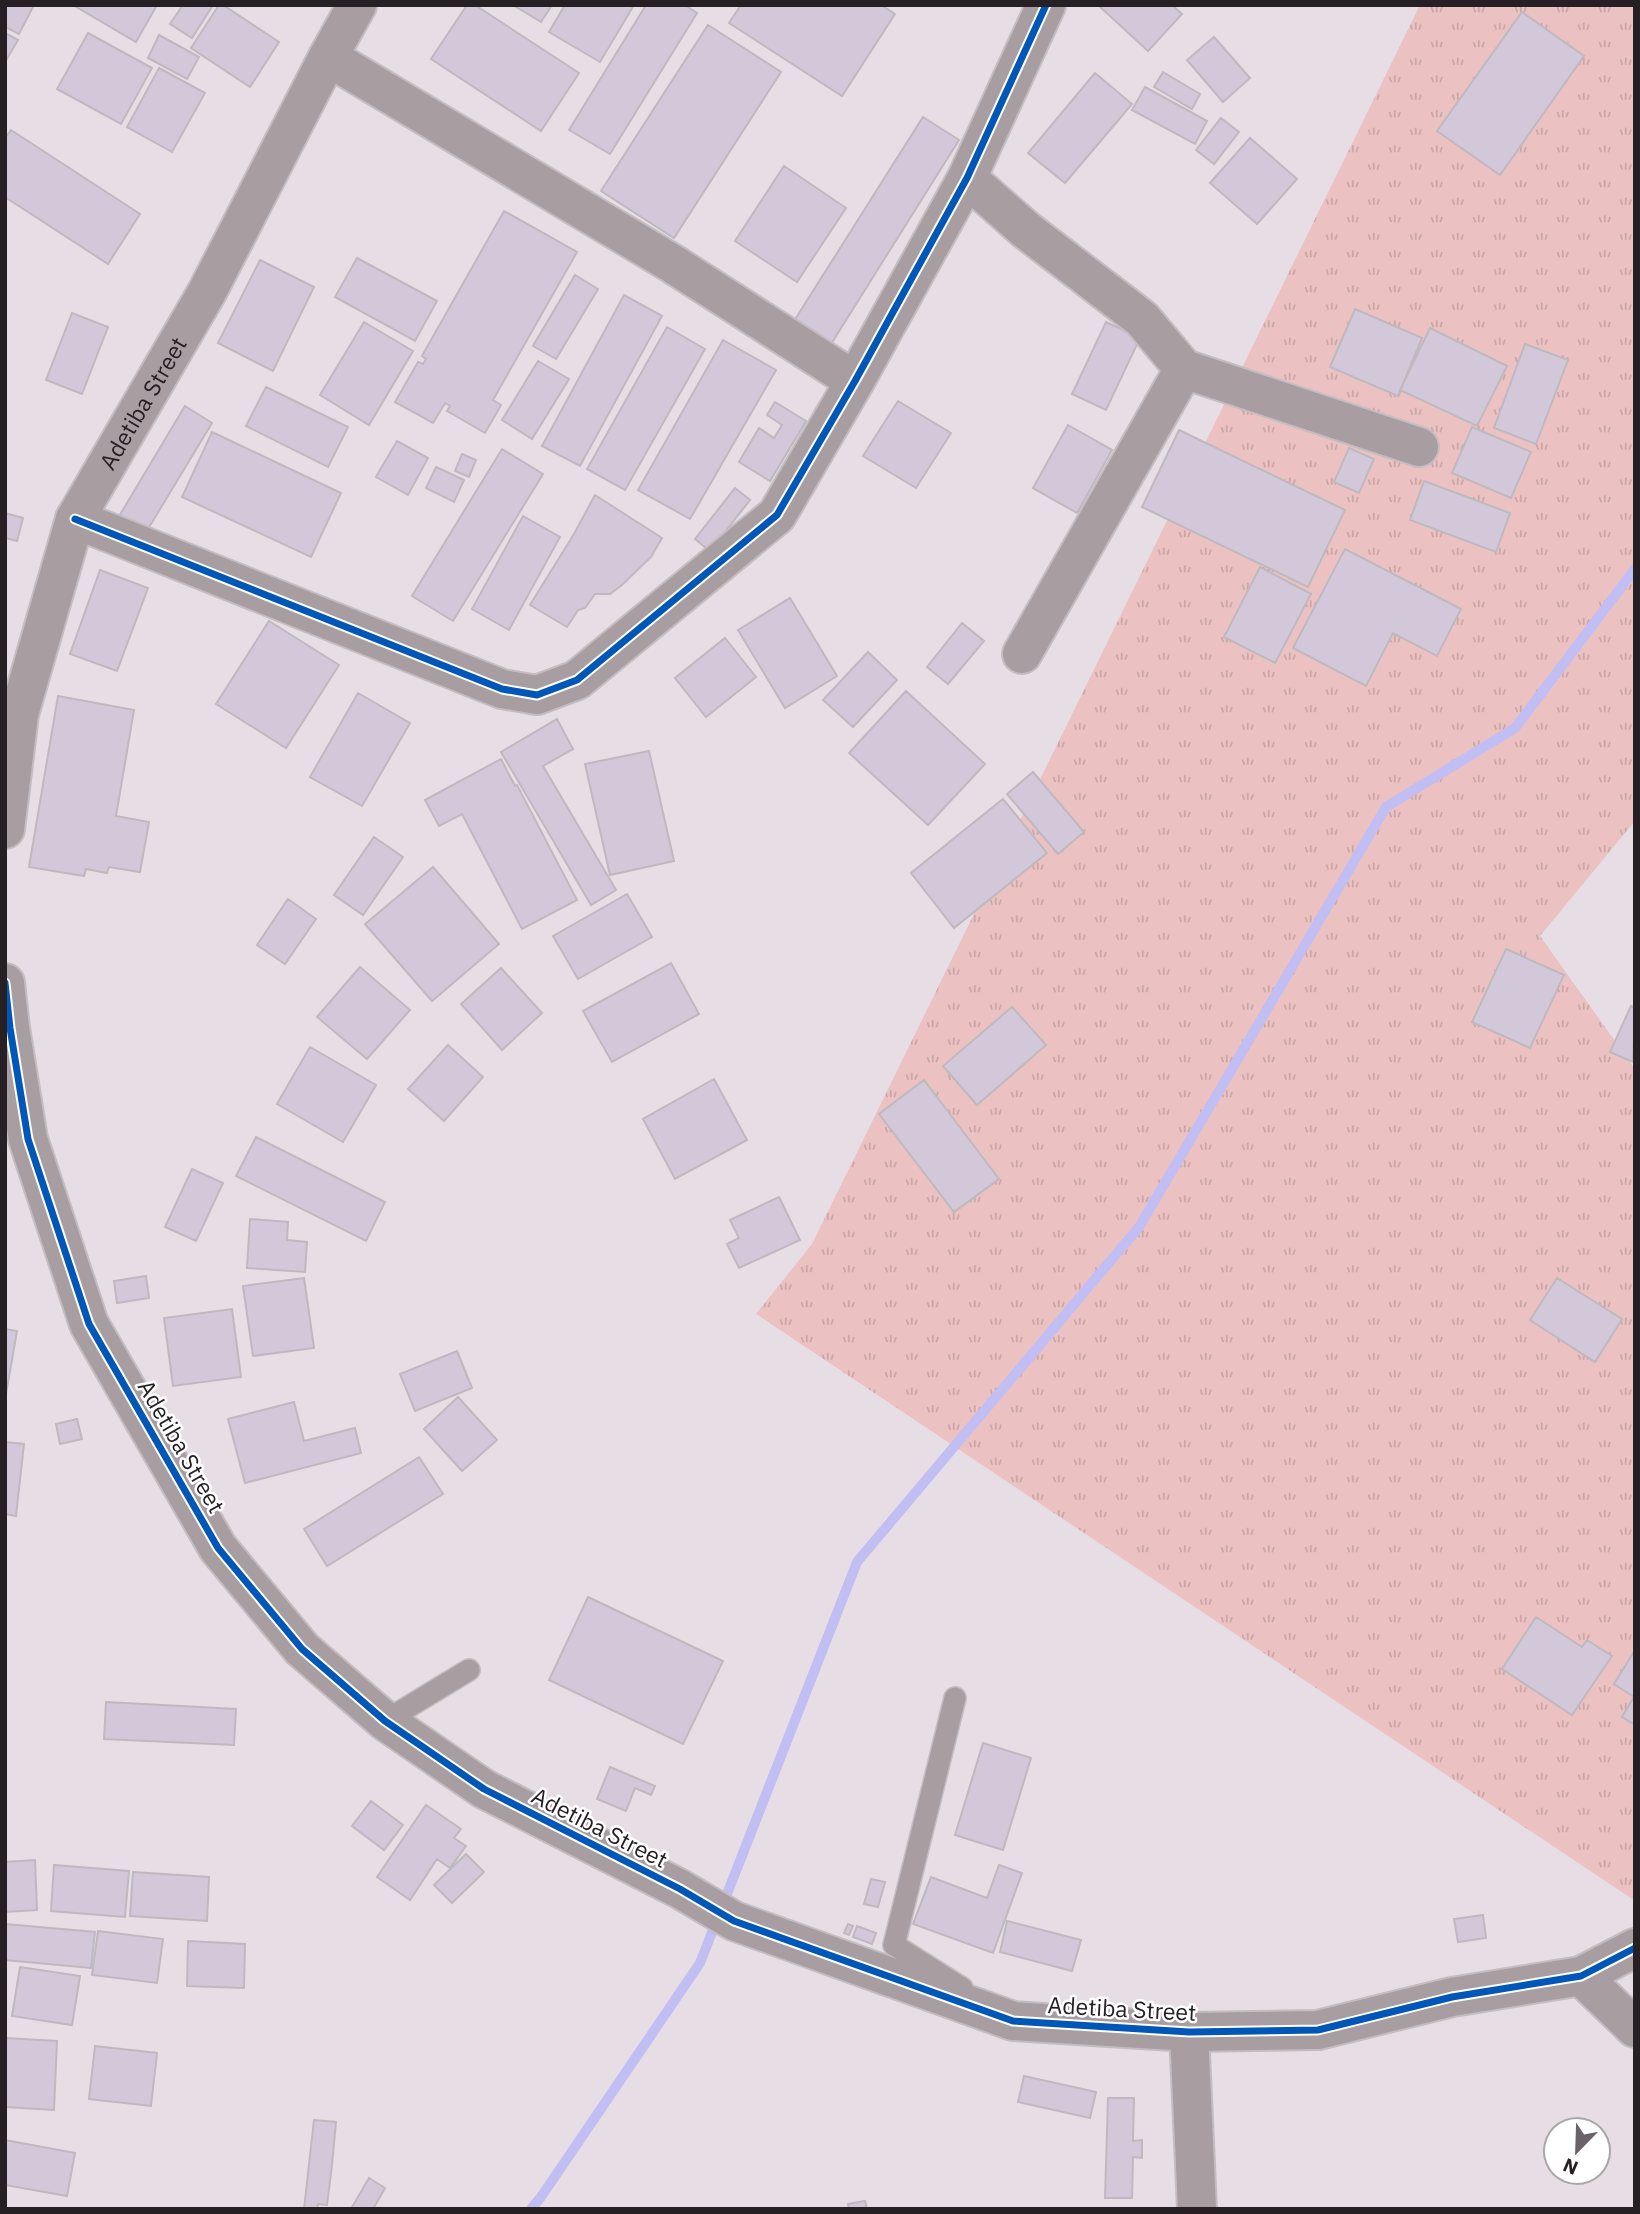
<svg xmlns="http://www.w3.org/2000/svg" width="1640" height="2214" font-family="'IBM Plex Sans',sans-serif">
<style>
.grass{fill:url(#grass-tufts)}
.lines{fill:none;stroke-linecap:round;stroke-linejoin:round}
.stream{stroke:#c0bef2;stroke-width:10}
.building{fill:#d3c8d9;stroke:#beb9be;stroke-width:2}
.service-casing{stroke:#c3bdc2;stroke-width:24}
.minor-casing{stroke:#c3bdc2;stroke-width:42}
.tertiary-casing{stroke:#c3bdc2;stroke-width:42}
.service{stroke:#a89da1;stroke-width:21}
.minor{stroke:#a89da1;stroke-width:38}
.tertiary{stroke:#a89da1;stroke-width:38}
.cycleway-casing{stroke:#fff;stroke-width:11}
.cycleway{stroke:#0057b8;stroke-width:7}
.labels{text-anchor:middle;dominant-baseline:central;stroke-width:5;stroke-linejoin:round;paint-order:stroke}
.street-label{font-size:23px;fill:#262025;stroke:#fff}
</style>
<defs>
<pattern id="grass-tufts" width="24" height="20" patternUnits="userSpaceOnUse" patternTransform="scale(1.75)"><rect width="24" height="20" fill="#ecc1c2"/><path d="M3 7l-1-3M5 7V3M7 7l1-3M15 17l-1-3M17 17v-4M19 17l1-3" fill="none" stroke="#caa6a7"/></pattern>
</defs>
<rect width="100%" height="100%" fill="#e7dee5"/>
<path class="grass" d="M 1420,5 L 1635,5 L 1635,821 L 1540,936 L 1635,1069 L 1635,1901 L 756,1314 L 812,1244 Z"/>
<g class="lines">
<path class="stream" d="M 531,2209 L 541,2197 L 700,1963 L 857,1562 L 1139,1227 L 1386,807 L 1515,728 L 1635,569"/>
</g>
<path class="building" d="M 5,5 L 34,5 L 19,34 L 5,27 Z
M 73,5 L 157,5 L 136,42 Z
M 183,5 L 213,5 L 192,38 L 170,24 Z
M 219,5 L 223,5 L 279,42 L 250,87 L 191,48 Z
M 467,5 L 475,5 L 579,73 L 541,131 L 431,59 Z
M 513,5 L 552,5 L 541,22 Z
M 565,5 L 634,5 L 600,62 L 549,32 Z
M 646,5 L 685,5 L 697,13 L 610,154 L 569,130 Z
M 741,5 L 881,5 L 895,14 L 842,96 L 729,23 Z
M 1098,5 L 1172,5 L 1182,14 L 1148,51 Z
M 1522,12 L 1584,56 L 1500,175 L 1437,131 Z
M 708,25 L 781,72 L 674,238 L 601,191 Z
M 5,33 L 18,40 L 5,62 Z
M 88,33 L 152,68 L 121,124 L 57,89 Z
M 159,35 L 199,57 L 187,79 L 148,58 Z
M 1214,37 L 1250,78 L 1223,102 L 1187,60 Z
M 159,68 L 205,93 L 172,152 L 127,127 Z
M 1163,72 L 1200,94 L 1192,109 L 1154,87 Z
M 1095,73 L 1132,104 L 1065,183 L 1028,153 Z
M 1145,87 L 1207,121 L 1195,144 L 1132,110 Z
M 923,117 L 959,140 L 831,344 L 794,321 Z
M 1221,118 L 1239,132 L 1214,164 L 1196,150 Z
M 11,130 L 140,214 L 108,264 L 5,197 L 5,138 Z
M 1250,138 L 1297,179 L 1257,224 L 1210,183 Z
M 784,166 L 846,208 L 797,282 L 735,241 Z
M 504,211 L 577,252 L 493,400 L 501,405 L 485,433 L 447,411 L 450,406 L 445,403 L 433,423 L 395,402 L 418,362 L 423,364 L 426,359 L 422,356 Z
M 357,258 L 437,301 L 415,341 L 335,297 Z
M 260,260 L 314,287 L 273,371 L 218,343 Z
M 575,275 L 598,289 L 556,359 L 533,346 Z
M 624,295 L 662,316 L 580,466 L 542,446 Z
M 1355,309 L 1422,338 L 1398,396 L 1330,367 Z
M 72,313 L 108,327 L 82,394 L 46,380 Z
M 364,322 L 413,351 L 369,425 L 320,395 Z
M 1106,322 L 1140,338 L 1106,410 L 1072,394 Z
M 667,327 L 705,349 L 625,490 L 587,469 Z
M 1430,328 L 1507,366 L 1477,426 L 1400,390 Z
M 723,340 L 776,370 L 690,519 L 638,490 Z
M 1525,344 L 1568,360 L 1536,444 L 1494,428 Z
M 538,361 L 569,379 L 532,439 L 502,420 Z
M 266,387 L 348,427 L 328,467 L 246,426 Z
M 898,401 L 951,433 L 916,488 L 863,456 Z
M 775,402 L 806,421 L 770,481 L 739,462 L 759,428 L 774,438 L 782,425 L 767,415 Z
M 185,406 L 212,423 L 145,534 L 118,518 Z
M 1068,425 L 1112,450 L 1077,513 L 1033,488 Z
M 1472,427 L 1531,452 L 1511,498 L 1452,473 Z
M 1179,430 L 1345,510 L 1308,587 L 1142,507 Z
M 212,432 L 341,493 L 311,557 L 182,497 Z
M 397,441 L 428,458 L 408,495 L 376,477 Z
M 1349,448 L 1374,459 L 1359,493 L 1334,482 Z
M 502,449 L 543,474 L 453,621 L 412,596 Z
M 462,454 L 476,460 L 469,477 L 455,471 Z
M 436,467 L 464,480 L 454,502 L 426,488 Z
M 1424,481 L 1510,513 L 1496,552 L 1410,520 Z
M 735,488 L 750,500 L 710,551 L 695,539 Z
M 595,495 L 662,538 L 651,557 L 622,585 L 610,594 L 595,594 L 585,608 L 578,610 L 567,627 L 530,605 L 574,534 Z
M 5,513 L 23,518 L 17,541 L 5,538 Z
M 523,516 L 560,537 L 509,630 L 472,609 Z
M 1345,549 L 1461,609 L 1437,656 L 1393,633 L 1366,686 L 1293,648 Z
M 1260,567 L 1311,594 L 1275,663 L 1224,637 Z
M 100,570 L 148,588 L 117,671 L 70,654 Z
M 790,598 L 837,676 L 785,708 L 738,630 Z
M 269,621 L 339,665 L 286,748 L 216,704 Z
M 962,623 L 984,641 L 948,684 L 927,667 Z
M 725,638 L 756,677 L 706,717 L 675,678 Z
M 868,652 L 897,680 L 853,727 L 823,700 Z
M 906,691 L 985,764 L 928,825 L 849,753 Z
M 358,693 L 410,723 L 362,806 L 310,777 Z
M 58,696 L 134,710 L 116,816 L 149,822 L 140,872 L 109,867 L 107,873 L 86,869 L 84,876 L 29,867 Z
M 557,719 L 573,749 L 543,766 L 616,890 L 591,905 L 501,752 Z
M 649,751 L 674,861 L 610,875 L 585,764 Z
M 501,759 L 515,786 L 517,785 L 577,900 L 522,929 L 462,814 L 439,826 L 425,800 Z
M 1033,772 L 1084,832 L 1058,854 L 1007,794 Z
M 1003,799 L 1047,853 L 954,928 L 911,873 Z
M 374,837 L 403,857 L 363,915 L 334,895 Z
M 433,867 L 499,944 L 432,1001 L 365,924 Z
M 627,894 L 652,937 L 578,979 L 553,936 Z
M 288,899 L 316,919 L 285,964 L 257,945 Z
M 1506,949 L 1564,975 L 1530,1048 L 1472,1022 Z
M 671,963 L 699,1014 L 612,1062 L 583,1011 Z
M 360,967 L 410,1010 L 367,1059 L 317,1017 Z
M 501,968 L 542,1013 L 502,1050 L 461,1004 Z
M 1631,1006 L 1635,1008 L 1633,1062 L 1610,1052 Z
M 1012,1007 L 1046,1045 L 977,1105 L 943,1066 Z
M 448,1045 L 483,1077 L 444,1121 L 408,1089 Z
M 310,1047 L 376,1085 L 343,1142 L 277,1104 Z
M 714,1079 L 747,1140 L 675,1179 L 643,1119 Z
M 924,1080 L 999,1179 L 954,1212 L 879,1114 Z
M 256,1137 L 385,1202 L 366,1241 L 236,1176 Z
M 192,1169 L 223,1183 L 196,1241 L 165,1227 Z
M 779,1197 L 800,1240 L 739,1268 L 727,1244 L 739,1238 L 730,1220 Z
M 250,1219 L 288,1222 L 287,1240 L 307,1242 L 305,1272 L 247,1268 Z
M 146,1276 L 149,1298 L 117,1303 L 114,1281 Z
M 304,1278 L 314,1348 L 253,1356 L 243,1286 Z
M 1557,1278 L 1622,1319 L 1595,1362 L 1530,1320 Z
M 232,1309 L 241,1377 L 173,1386 L 164,1318 Z
M 5,1329 L 17,1331 L 6,1394 L 5,1393 Z
M 457,1351 L 472,1388 L 415,1411 L 400,1374 Z
M 458,1397 L 497,1440 L 462,1471 L 424,1429 Z
M 294,1402 L 304,1441 L 355,1428 L 361,1453 L 245,1483 L 228,1419 Z
M 77,1419 L 82,1439 L 60,1444 L 56,1424 Z
M 5,1442 L 24,1444 L 16,1516 L 5,1514 Z
M 419,1457 L 443,1494 L 327,1566 L 304,1529 Z
M 588,1597 L 723,1661 L 683,1744 L 549,1680 Z
M 1536,1617 L 1582,1647 L 1587,1640 L 1612,1656 L 1572,1715 L 1502,1669 Z
M 1635,1650 L 1635,1725 L 1622,1717 L 1634,1697 L 1614,1684 Z
M 106,1702 L 236,1709 L 234,1745 L 104,1739 Z
M 983,1743 L 1031,1758 L 1003,1850 L 955,1835 Z
M 610,1767 L 655,1786 L 651,1795 L 635,1788 L 626,1811 L 597,1799 Z
M 371,1801 L 403,1825 L 384,1850 L 352,1826 Z
M 426,1805 L 461,1829 L 454,1838 L 466,1846 L 450,1868 L 437,1859 L 410,1900 L 377,1877 Z
M 466,1854 L 484,1872 L 452,1903 L 434,1885 Z
M 35,1860 L 37,1910 L 5,1912 L 5,1862 Z
M 54,1865 L 129,1871 L 125,1917 L 51,1911 Z
M 999,1865 L 1022,1873 L 993,1953 L 913,1924 L 931,1877 L 987,1898 Z
M 133,1872 L 209,1877 L 207,1921 L 130,1916 Z
M 871,1879 L 885,1882 L 878,1907 L 864,1904 Z
M 1483,1915 L 1486,1938 L 1458,1942 L 1454,1919 Z
M 1007,1921 L 1081,1940 L 1072,1971 L 1000,1952 Z
M 5,1924 L 95,1932 L 91,1968 L 5,1960 Z
M 848,1924 L 853,1926 L 849,1935 L 844,1933 Z
M 857,1926 L 876,1933 L 872,1944 L 853,1937 Z
M 98,1931 L 163,1939 L 157,1983 L 92,1975 Z
M 188,1941 L 245,1944 L 244,1988 L 187,1986 Z
M 20,1967 L 80,1976 L 72,2025 L 12,2016 Z
M 5,2038 L 57,2041 L 54,2110 L 5,2107 Z
M 95,2046 L 157,2053 L 151,2106 L 89,2099 Z
M 1024,2076 L 1096,2092 L 1090,2118 L 1018,2102 Z
M 1108,2098 L 1134,2098 L 1133,2141 L 1142,2140 L 1142,2158 L 1133,2157 L 1132,2198 L 1105,2198 Z
M 314,2120 L 336,2122 L 332,2165 L 327,2205 L 318,2204 L 317,2209 L 304,2209 Z
M 5,2140 L 75,2153 L 67,2196 L 5,2185 Z
M 369,2178 L 385,2188 L 373,2209 L 351,2209 Z
M 865,2201 L 867,2209 L 849,2209 L 848,2204 Z"/>
<g class="lines">
<defs>
<path id="service" d="M 955,1698 L 894,1945 L 962,1988
M 385,1721 L 469,1670"/>
<path id="minor" d="M 328,57 L 673,264 L 855,381
M 967,178 L 1026,230 L 1142,319 L 1184,369 L 1419,447
M 75,519 L 502,689 L 537,695 L 577,680 L 777,515 L 855,381 L 967,178 L 1046,5
M 1022,654 L 1184,369
M 1581,1976 L 1635,2028
M 1189,2032 L 1197,2209"/>
<g id="tertiary">
<path id="s1" d="M 5,829 L 19,714 L 75,519 L 207,292 L 328,57 L 357,5"/>
<path d="M 5,983 L 10,1028 L 28,1139 L 89,1324 L 218,1548 L 302,1649 L 385,1721 L 484,1789 L 680,1889 L 734,1921 L 1013,2021 L 1189,2032 L 1318,2030 L 1452,1997 L 1581,1976 L 1635,1948"/>
</g>
</defs>
<use href="#service" class="service-casing"/>
<use href="#minor" class="minor-casing"/>
<use href="#tertiary" class="tertiary-casing"/>
<use href="#service" class="service"/>
<use href="#minor" class="minor"/>
<use href="#tertiary" class="tertiary"/>
<defs>
<path id="cycleway" d="M 75,519 L 502,689 L 537,695 L 577,680 L 777,515 L 855,381 L 967,178 L 1046,5
M 5,983 L 10,1028 L 28,1139 L 89,1324 L 218,1548 L 302,1649 L 385,1721 L 484,1789 L 680,1889 L 734,1921 L 1013,2021 L 1189,2032 L 1318,2030 L 1452,1997 L 1581,1976 L 1635,1948"/>
</defs>
<use href="#cycleway" class="cycleway-casing"/>
<use href="#cycleway" class="cycleway"/>
</g>
<g class="labels">
<g class="street-label">
<text stroke="none"><textPath href="#s1" startOffset="453">Adetiba Street</textPath></text>
<text transform="translate(182 1446) rotate(60)">Adetiba Street</text>
<text transform="translate(600 1827) rotate(27)">Adetiba Street</text>
<text transform="translate(1122 2008) rotate(3)">Adetiba Street</text>
</g>
</g>
<rect width="1640" height="2214" fill="none" stroke="#262025" stroke-width="14"/>
<g transform="translate(1577 2151) rotate(203)"><circle r="33" fill="#ffffff" stroke="#a8a6a8" stroke-width="2"/>
<path d="M0-5L12 26L0 18L-12 26Z" fill="#6a6268"/>
<text y="-10" font-size="19" font-weight="bold" text-anchor="middle" fill="#262025">N</text>
</g>
</svg>
